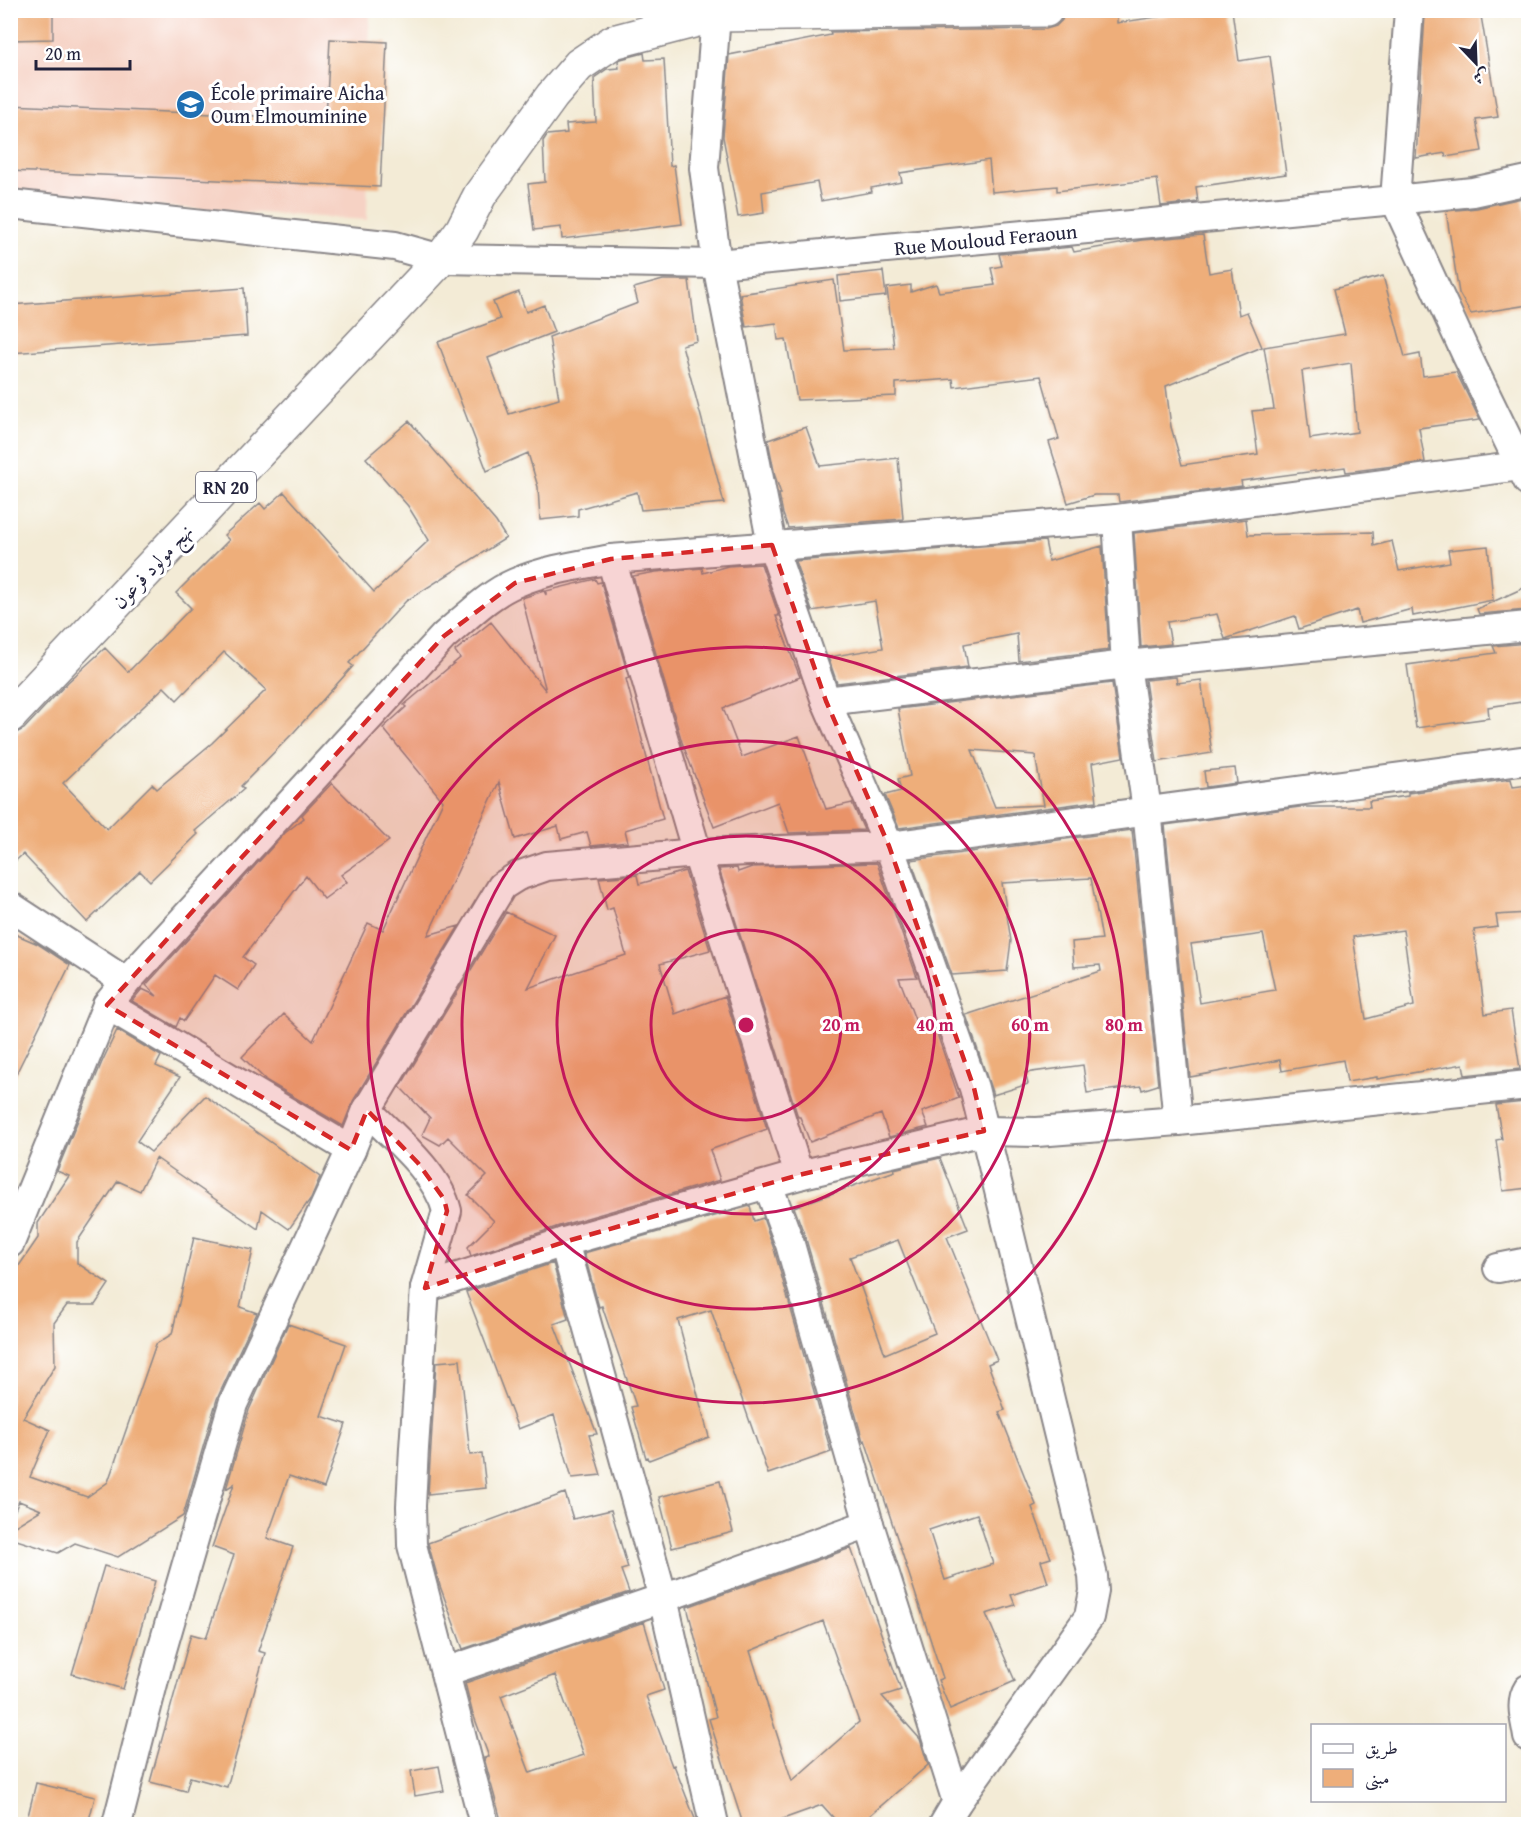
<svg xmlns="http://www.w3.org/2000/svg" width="1539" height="1835" font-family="'Gentium Book Plus',Amiri,serif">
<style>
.built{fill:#f6d2c4}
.building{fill:#eeae7a;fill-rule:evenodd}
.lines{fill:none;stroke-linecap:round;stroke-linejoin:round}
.street-casing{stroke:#8a8688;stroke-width:32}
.primary-casing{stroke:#8a8688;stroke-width:36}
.street{stroke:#fff;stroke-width:28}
.primary{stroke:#fff;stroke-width:33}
.marked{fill:#d62828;fill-opacity:0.2;stroke:#d62828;stroke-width:4.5;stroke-dasharray:12 8;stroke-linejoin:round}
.ring{fill:none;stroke:#c2185b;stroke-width:3}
.labels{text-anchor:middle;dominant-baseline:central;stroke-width:6;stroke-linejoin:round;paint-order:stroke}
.shield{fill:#fff;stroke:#646476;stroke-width:1.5}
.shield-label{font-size:18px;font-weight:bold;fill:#22223b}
.poi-label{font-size:20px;fill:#22223b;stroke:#fff;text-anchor:start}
.street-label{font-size:20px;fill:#22223b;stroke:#fff}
.centre{fill:#c2185b;stroke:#fff;stroke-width:3}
.ring-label{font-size:18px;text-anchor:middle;font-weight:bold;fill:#c2185b;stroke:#fff;stroke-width:6;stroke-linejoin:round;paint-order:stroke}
</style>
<rect width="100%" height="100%" fill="#fff"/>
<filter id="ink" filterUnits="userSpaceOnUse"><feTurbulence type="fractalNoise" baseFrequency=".0167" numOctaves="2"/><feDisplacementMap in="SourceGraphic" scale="12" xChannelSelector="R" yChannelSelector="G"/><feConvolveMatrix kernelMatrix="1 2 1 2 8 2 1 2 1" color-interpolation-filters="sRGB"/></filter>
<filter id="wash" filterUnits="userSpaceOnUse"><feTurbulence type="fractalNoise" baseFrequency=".008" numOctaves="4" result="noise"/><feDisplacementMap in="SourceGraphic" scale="24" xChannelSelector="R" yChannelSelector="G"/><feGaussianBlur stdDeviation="1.35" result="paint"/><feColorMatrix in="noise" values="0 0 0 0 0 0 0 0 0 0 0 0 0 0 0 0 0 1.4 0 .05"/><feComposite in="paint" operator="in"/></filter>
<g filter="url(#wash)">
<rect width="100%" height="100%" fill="#f3ebd6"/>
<path class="built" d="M 10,11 L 370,11 L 367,220 L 11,197 Z"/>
<g id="blocks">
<path class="building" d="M 10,10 L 53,10 L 53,39 L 10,40 Z
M 1065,10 L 1117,10 L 1117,23 L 1203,10 L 1232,10 L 1239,61 L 1270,56 L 1286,174 L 1196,187 L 1198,202 L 1161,206 L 1157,179 L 1057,191 L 1057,186 L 992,192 L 989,160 L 900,173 L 902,182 L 871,188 L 872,192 L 821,201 L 817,182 L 762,192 L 764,213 L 738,217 L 723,137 L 729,55 L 831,35 L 830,32 L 1046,29 L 1056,26 L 1062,20 Z
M 1451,10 L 1480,10 L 1498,117 L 1476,120 L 1482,151 L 1446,157 L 1445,153 L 1416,158 L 1425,15 Z
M 330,39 L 387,42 L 380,187 L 10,171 L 10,105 L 326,119 Z
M 644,53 L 645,60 L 664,59 L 670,166 L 674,165 L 682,224 L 562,239 L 561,227 L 534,230 L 528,184 L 545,182 L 543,141 L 547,135 L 567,133 L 566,124 L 596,122 L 594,78 L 607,69 L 619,68 L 618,61 L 621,59 Z
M 1522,198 L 1528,238 L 1528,305 L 1471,314 L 1459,293 L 1446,211 L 1477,208 Z
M 1203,235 L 1209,273 L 1232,269 L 1239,315 L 1247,312 L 1262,347 L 1166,386 L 1171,427 L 1182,465 L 1258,454 L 1252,411 L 1274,409 L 1264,347 L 1345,334 L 1334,289 L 1383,276 L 1405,357 L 1420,354 L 1423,376 L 1456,372 L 1480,420 L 1419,428 L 1425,462 L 1346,472 L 1345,467 L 1241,481 L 1242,486 L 1119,502 L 1118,495 L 1094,495 L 1068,503 L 1049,442 L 1059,439 L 1041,376 L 954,387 L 953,379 L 896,383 L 896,396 L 797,400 L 786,339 L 778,340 L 776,323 L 746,327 L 740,294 L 834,280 L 844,350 L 894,348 L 887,288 L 911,285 L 911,292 L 936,284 L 939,292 L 995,285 L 991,268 L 1002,266 L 999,254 L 1072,247 L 1074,252 L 1142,240 ZM 1351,363 L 1357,432 L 1310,439 L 1302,371 Z
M 883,271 L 886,296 L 840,301 L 838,276 Z
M 663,280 L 689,280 L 697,341 L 682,345 L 724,503 L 641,510 L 637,492 L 578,509 L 578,516 L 540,520 L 538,487 L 528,453 L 487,471 L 438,342 L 500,319 L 493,302 L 519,292 L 526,312 L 544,305 L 554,332 L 488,358 L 509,414 L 559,399 L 549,337 L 638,303 L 634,288 Z
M 244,288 L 247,336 L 10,353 L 10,305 Z
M 409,421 L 496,522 L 506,538 L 406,601 L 349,663 L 353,666 L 294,732 L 241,786 L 244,789 L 195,831 L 198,834 L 150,881 L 140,871 L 87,922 L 23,854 L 10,866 L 10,736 L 24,729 L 68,682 L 105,648 L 128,672 L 191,608 L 176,593 L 229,540 L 224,535 L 260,503 L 265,509 L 284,492 L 374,592 L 429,540 L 408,506 L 366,458 ZM 224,652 L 266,690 L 212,743 L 157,789 L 152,784 L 107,829 L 63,783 L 164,687 L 177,700 Z
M 806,427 L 820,466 L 898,458 L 903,519 L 788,528 L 783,514 L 779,494 L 781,494 L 775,476 L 768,440 Z
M 1246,519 L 1248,535 L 1373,532 L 1374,546 L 1392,541 L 1399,571 L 1450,562 L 1448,550 L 1488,546 L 1493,600 L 1413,616 L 1412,609 L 1360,623 L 1357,610 L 1299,629 L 1295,616 L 1225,639 L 1217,614 L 1167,622 L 1171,644 L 1141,647 L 1134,533 Z
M 1045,541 L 1049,561 L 1102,546 L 1109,650 L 1019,661 L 1017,634 L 964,644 L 968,667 L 837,683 L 828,657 L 883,648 L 875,601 L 812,611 L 795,561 Z
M 761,564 L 779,616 L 776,616 L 800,677 L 723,708 L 742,757 L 799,736 L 826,809 L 852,803 L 864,830 L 789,833 L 778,802 L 714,827 L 682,742 L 633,576 L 656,572 L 702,568 L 703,573 L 728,566 Z
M 595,579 L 597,583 L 601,582 L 629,678 L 626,679 L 663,819 L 625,830 L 628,842 L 591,846 L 587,832 L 561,839 L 558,826 L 515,839 L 499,782 L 428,935 L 459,926 L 353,1101 L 343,1126 L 267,1081 L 242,1057 L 284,1014 L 313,1041 L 368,923 L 383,930 L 443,801 L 383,728 L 406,707 L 404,705 L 460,658 L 455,651 L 491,622 L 546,691 L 522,598 L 544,591 L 546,595 L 546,591 Z
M 1528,586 L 1528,610 L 1479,614 L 1477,609 Z
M 1528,643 L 1528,701 L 1488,707 L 1489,718 L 1416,728 L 1407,665 L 1496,653 L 1493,646 Z
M 1176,677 L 1177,683 L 1201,680 L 1212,753 L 1157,762 L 1145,680 Z
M 1112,683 L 1123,757 L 1092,763 L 1097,801 L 899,828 L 885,795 L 901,791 L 898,779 L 910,776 L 898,709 ZM 972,750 L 1035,755 L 1044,805 L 995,807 Z
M 1235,768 L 1237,783 L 1206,787 L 1204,771 Z
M 1511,779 L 1513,787 L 1528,785 L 1528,913 L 1496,915 L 1498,927 L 1474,930 L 1485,1014 L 1511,1010 L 1520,1069 L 1465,1075 L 1463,1064 L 1377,1079 L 1377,1077 L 1347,1082 L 1343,1060 L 1282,1071 L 1280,1060 L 1190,1077 L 1165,825 L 1300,807 L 1370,807 L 1369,801 L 1408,796 L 1408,793 ZM 1403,930 L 1414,1006 L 1366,1019 L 1353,937 ZM 1263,934 L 1275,990 L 1200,1003 L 1191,944 Z
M 332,783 L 389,841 L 341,875 L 347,882 L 324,899 L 306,876 L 243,957 L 254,965 L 238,990 L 215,975 L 184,1021 L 180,1018 L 176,1027 L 132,1001 L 142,989 L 157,996 L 146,985 L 285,833 L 304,818 L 302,815 Z
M 1132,830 L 1158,1085 L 1142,1090 L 1141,1086 L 1087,1093 L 1083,1065 L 1025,1073 L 1028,1084 L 993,1095 L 966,1015 L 1101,971 L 1100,965 L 1074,967 L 1072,942 L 1102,939 L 1091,878 L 1002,883 L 1011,941 L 1007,971 L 952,975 L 911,860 Z
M 877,863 L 917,977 L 899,978 L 919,1030 L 934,1025 L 959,1098 L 922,1112 L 928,1127 L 889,1137 L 881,1114 L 810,1142 L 800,1117 L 798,1117 L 719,869 L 737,868 L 738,872 L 752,867 Z
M 685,871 L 710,950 L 660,964 L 675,1014 L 725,996 L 767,1129 L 710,1150 L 720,1180 L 559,1226 L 471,1256 L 468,1247 L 494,1221 L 468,1195 L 487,1176 L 448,1137 L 440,1145 L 422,1135 L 430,1118 L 400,1087 L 506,912 L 555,935 L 528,988 L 626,955 L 613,908 L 607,910 L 599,878 L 637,875 L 639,884 Z
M 10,932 L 38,944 L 70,965 L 10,1086 Z
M 117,1030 L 161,1056 L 156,1066 L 180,1077 L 137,1141 L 151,1152 L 205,1096 L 320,1177 L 311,1198 L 289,1229 L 262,1210 L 258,1229 L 156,1158 L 140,1191 L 118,1181 L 77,1242 L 77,1263 L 109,1284 L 95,1305 L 67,1305 L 54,1323 L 55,1366 L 23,1418 L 50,1430 L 30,1477 L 87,1497 L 108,1482 L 156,1344 L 172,1334 L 194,1237 L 253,1250 L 240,1307 L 257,1313 L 217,1399 L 183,1516 L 118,1557 L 75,1543 L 58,1553 L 10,1538 L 10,1529 L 41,1510 L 19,1501 L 10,1521 L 10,1301 L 14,1295 L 14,1273 L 38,1238 L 38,1223 L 69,1176 L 57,1171 L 102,1062 Z
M 1525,1102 L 1528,1103 L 1528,1188 L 1503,1191 L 1496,1140 L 1502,1139 L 1496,1105 Z
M 940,1158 L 968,1229 L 947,1237 L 997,1360 L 988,1364 L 1005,1410 L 999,1412 L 1036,1505 L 1032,1507 L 1051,1558 L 1041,1561 L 1048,1583 L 1011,1595 L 1015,1605 L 986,1614 L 1015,1681 L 950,1709 L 938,1680 L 943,1678 L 865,1440 L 863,1441 L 806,1239 L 794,1207 L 895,1171 L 894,1169 ZM 898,1240 L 935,1333 L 885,1354 L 850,1257 ZM 977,1514 L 993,1564 L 945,1580 L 929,1530 Z
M 750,1206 L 754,1221 L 763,1218 L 774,1249 L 831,1452 L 768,1474 L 711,1310 L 678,1320 L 709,1437 L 649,1460 L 648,1457 L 646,1458 L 631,1407 L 636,1406 L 602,1306 L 599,1307 L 584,1253 Z
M 553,1263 L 568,1319 L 554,1324 L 597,1434 L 589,1435 L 601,1475 L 572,1478 L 554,1415 L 518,1429 L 466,1292 Z
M 288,1324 L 346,1344 L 321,1416 L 346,1424 L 324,1488 L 289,1476 L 267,1538 L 293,1547 L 258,1651 L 265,1653 L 227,1787 L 190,1777 L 186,1791 L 150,1782 L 191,1634 L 206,1638 L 234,1555 L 212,1547 L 234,1484 L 226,1489 L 249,1410 Z
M 460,1360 L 470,1455 L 482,1454 L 486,1488 L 428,1494 L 436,1362 Z
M 720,1481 L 733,1532 L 672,1548 L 659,1497 Z
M 565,1493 L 573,1519 L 611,1510 L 628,1568 L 621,1570 L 629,1592 L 463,1649 L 440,1586 L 428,1543 Z
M 851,1548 L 901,1690 L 882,1696 L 920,1739 L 928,1765 L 860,1824 L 839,1824 L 822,1805 L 769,1824 L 743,1824 L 709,1719 L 716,1717 L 687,1607 ZM 823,1621 L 859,1722 L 792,1781 L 750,1651 Z
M 104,1566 L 155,1581 L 123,1689 L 72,1674 Z
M 644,1622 L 664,1690 L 646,1696 L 672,1766 L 674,1765 L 697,1824 L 502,1824 L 484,1758 L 489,1757 L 472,1711 L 465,1683 ZM 555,1675 L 584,1755 L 530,1773 L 501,1696 Z
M 439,1766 L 444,1791 L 415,1796 L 411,1771 Z
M 36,1783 L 95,1797 L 88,1824 L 26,1824 Z"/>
</g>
</g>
<g filter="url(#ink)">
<use href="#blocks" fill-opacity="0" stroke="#8a8688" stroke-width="1.5"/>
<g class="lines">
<defs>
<g id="street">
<path d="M 1409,10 L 1395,200 L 1467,356 L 1528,481"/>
<path d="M 716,15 L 704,168 L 717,264 L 772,545 L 826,701 L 889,846 L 974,1088 L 1093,1576 L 1094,1591 L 1089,1617 L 957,1802 L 944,1824"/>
<path id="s1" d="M 10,204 L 395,246 L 441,259 L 717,264 L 1395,200 L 1473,192 L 1528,180"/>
<path d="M 1117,519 L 1126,665 L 1147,810 L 1178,1121"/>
<path d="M 611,559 L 697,853 L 799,1175"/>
<path d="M 826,701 L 1126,665 L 1528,626"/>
<path d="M 10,906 L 126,982"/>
<path d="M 107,1005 L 351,1150"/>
<path d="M 768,1185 L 790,1244 L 869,1524 L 957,1802"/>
<path d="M 564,1242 L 663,1598 L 714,1824"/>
<path d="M 10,1243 L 107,1005 L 126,982 L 444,636 C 466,618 489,594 515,583 C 545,570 579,565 611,559 L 1117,519 L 1520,466"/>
<path d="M 1498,1268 L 1528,1262"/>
<path d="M 425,1288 L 564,1242 L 799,1175 L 984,1131 L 1037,1132 L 1178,1121 L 1528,1085"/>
<path d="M 445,1672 L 663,1598 L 869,1524"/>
<path d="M 1528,1689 C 1519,1703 1526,1722 1528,1737"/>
<path d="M 117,1824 L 159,1660 L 233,1404 L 351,1150 L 367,1110"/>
<path d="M 484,1824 L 412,1545 L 411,1506 L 414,1448 L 425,1288 L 447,1211 C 438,1173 394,1138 367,1110 L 502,886 L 518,876 L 547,866 L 697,853 L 889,846 L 1528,760"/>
</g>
<path id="primary" d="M 10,716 L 441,259 L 462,230 L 480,195 L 552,96 L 579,65 L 613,42 L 716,15 L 1046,10"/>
</defs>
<use href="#street" class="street-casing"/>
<use href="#primary" class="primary-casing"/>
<use href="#street" class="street"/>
<use href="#primary" class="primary"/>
</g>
</g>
<path class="marked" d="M 772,545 L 826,701 L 889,846 L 974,1088 L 984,1131 L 799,1175 L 564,1242 L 425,1288 L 447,1211 L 444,1199 L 418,1163 L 367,1110 L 351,1150 L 107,1005 L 444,636 L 515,583 L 611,559 Z"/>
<g class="ring">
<circle cx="746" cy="1025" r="95"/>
<circle cx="746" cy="1025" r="189"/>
<circle cx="746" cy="1025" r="284"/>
<circle cx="746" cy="1025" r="378"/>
</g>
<defs>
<symbol id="school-disc" viewBox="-11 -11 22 22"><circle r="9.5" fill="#1f6fb2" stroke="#fff"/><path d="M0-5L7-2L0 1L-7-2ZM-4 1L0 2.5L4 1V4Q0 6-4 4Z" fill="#fff"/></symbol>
</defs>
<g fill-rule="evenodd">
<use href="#school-disc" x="174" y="88" width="33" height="33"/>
</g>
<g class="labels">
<rect class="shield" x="196" y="472" width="60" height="30" rx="4.5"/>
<g class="shield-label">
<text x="226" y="487">RN 20</text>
</g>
<g class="poi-label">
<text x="211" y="92">École primaire Aicha<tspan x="211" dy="23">Oum Elmouminine</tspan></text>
</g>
<g class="street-label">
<text stroke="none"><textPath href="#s1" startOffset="981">Rue Mouloud Feraoun</textPath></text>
<text transform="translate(152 566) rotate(-47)">نهج مولود فرعون</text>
</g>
</g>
<circle cx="746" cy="1025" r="9" class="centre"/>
<g class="ring-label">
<text x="841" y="1031">20 m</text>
<text x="935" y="1031">40 m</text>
<text x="1030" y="1031">60 m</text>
<text x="1124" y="1031">80 m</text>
</g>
<rect width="1539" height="1835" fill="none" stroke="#fff" stroke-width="36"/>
<rect x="1311" y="1724" width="195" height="78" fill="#ffffff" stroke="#a7a7b1" stroke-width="1.5"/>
<rect x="1323" y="1744" width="30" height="9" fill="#ffffff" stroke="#a7a7b1" stroke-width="1.5"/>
<text x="1365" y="1754" font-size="18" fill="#22223b">طريق</text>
<rect x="1323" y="1769" width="30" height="18" fill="#eeae7a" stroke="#a7a7b1" stroke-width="1.5"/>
<text x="1365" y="1784" font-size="18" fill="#22223b">مبنى</text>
<g transform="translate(1476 63) rotate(157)" stroke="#ffffff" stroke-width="4.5" paint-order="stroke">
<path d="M0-4.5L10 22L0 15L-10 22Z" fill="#22223b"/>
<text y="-9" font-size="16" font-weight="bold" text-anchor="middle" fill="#22223b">ش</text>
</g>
<path d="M36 60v9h94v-9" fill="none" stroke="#22223b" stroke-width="3"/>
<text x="45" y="60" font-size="18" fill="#22223b" stroke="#ffffff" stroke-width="4.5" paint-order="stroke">20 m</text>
</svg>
